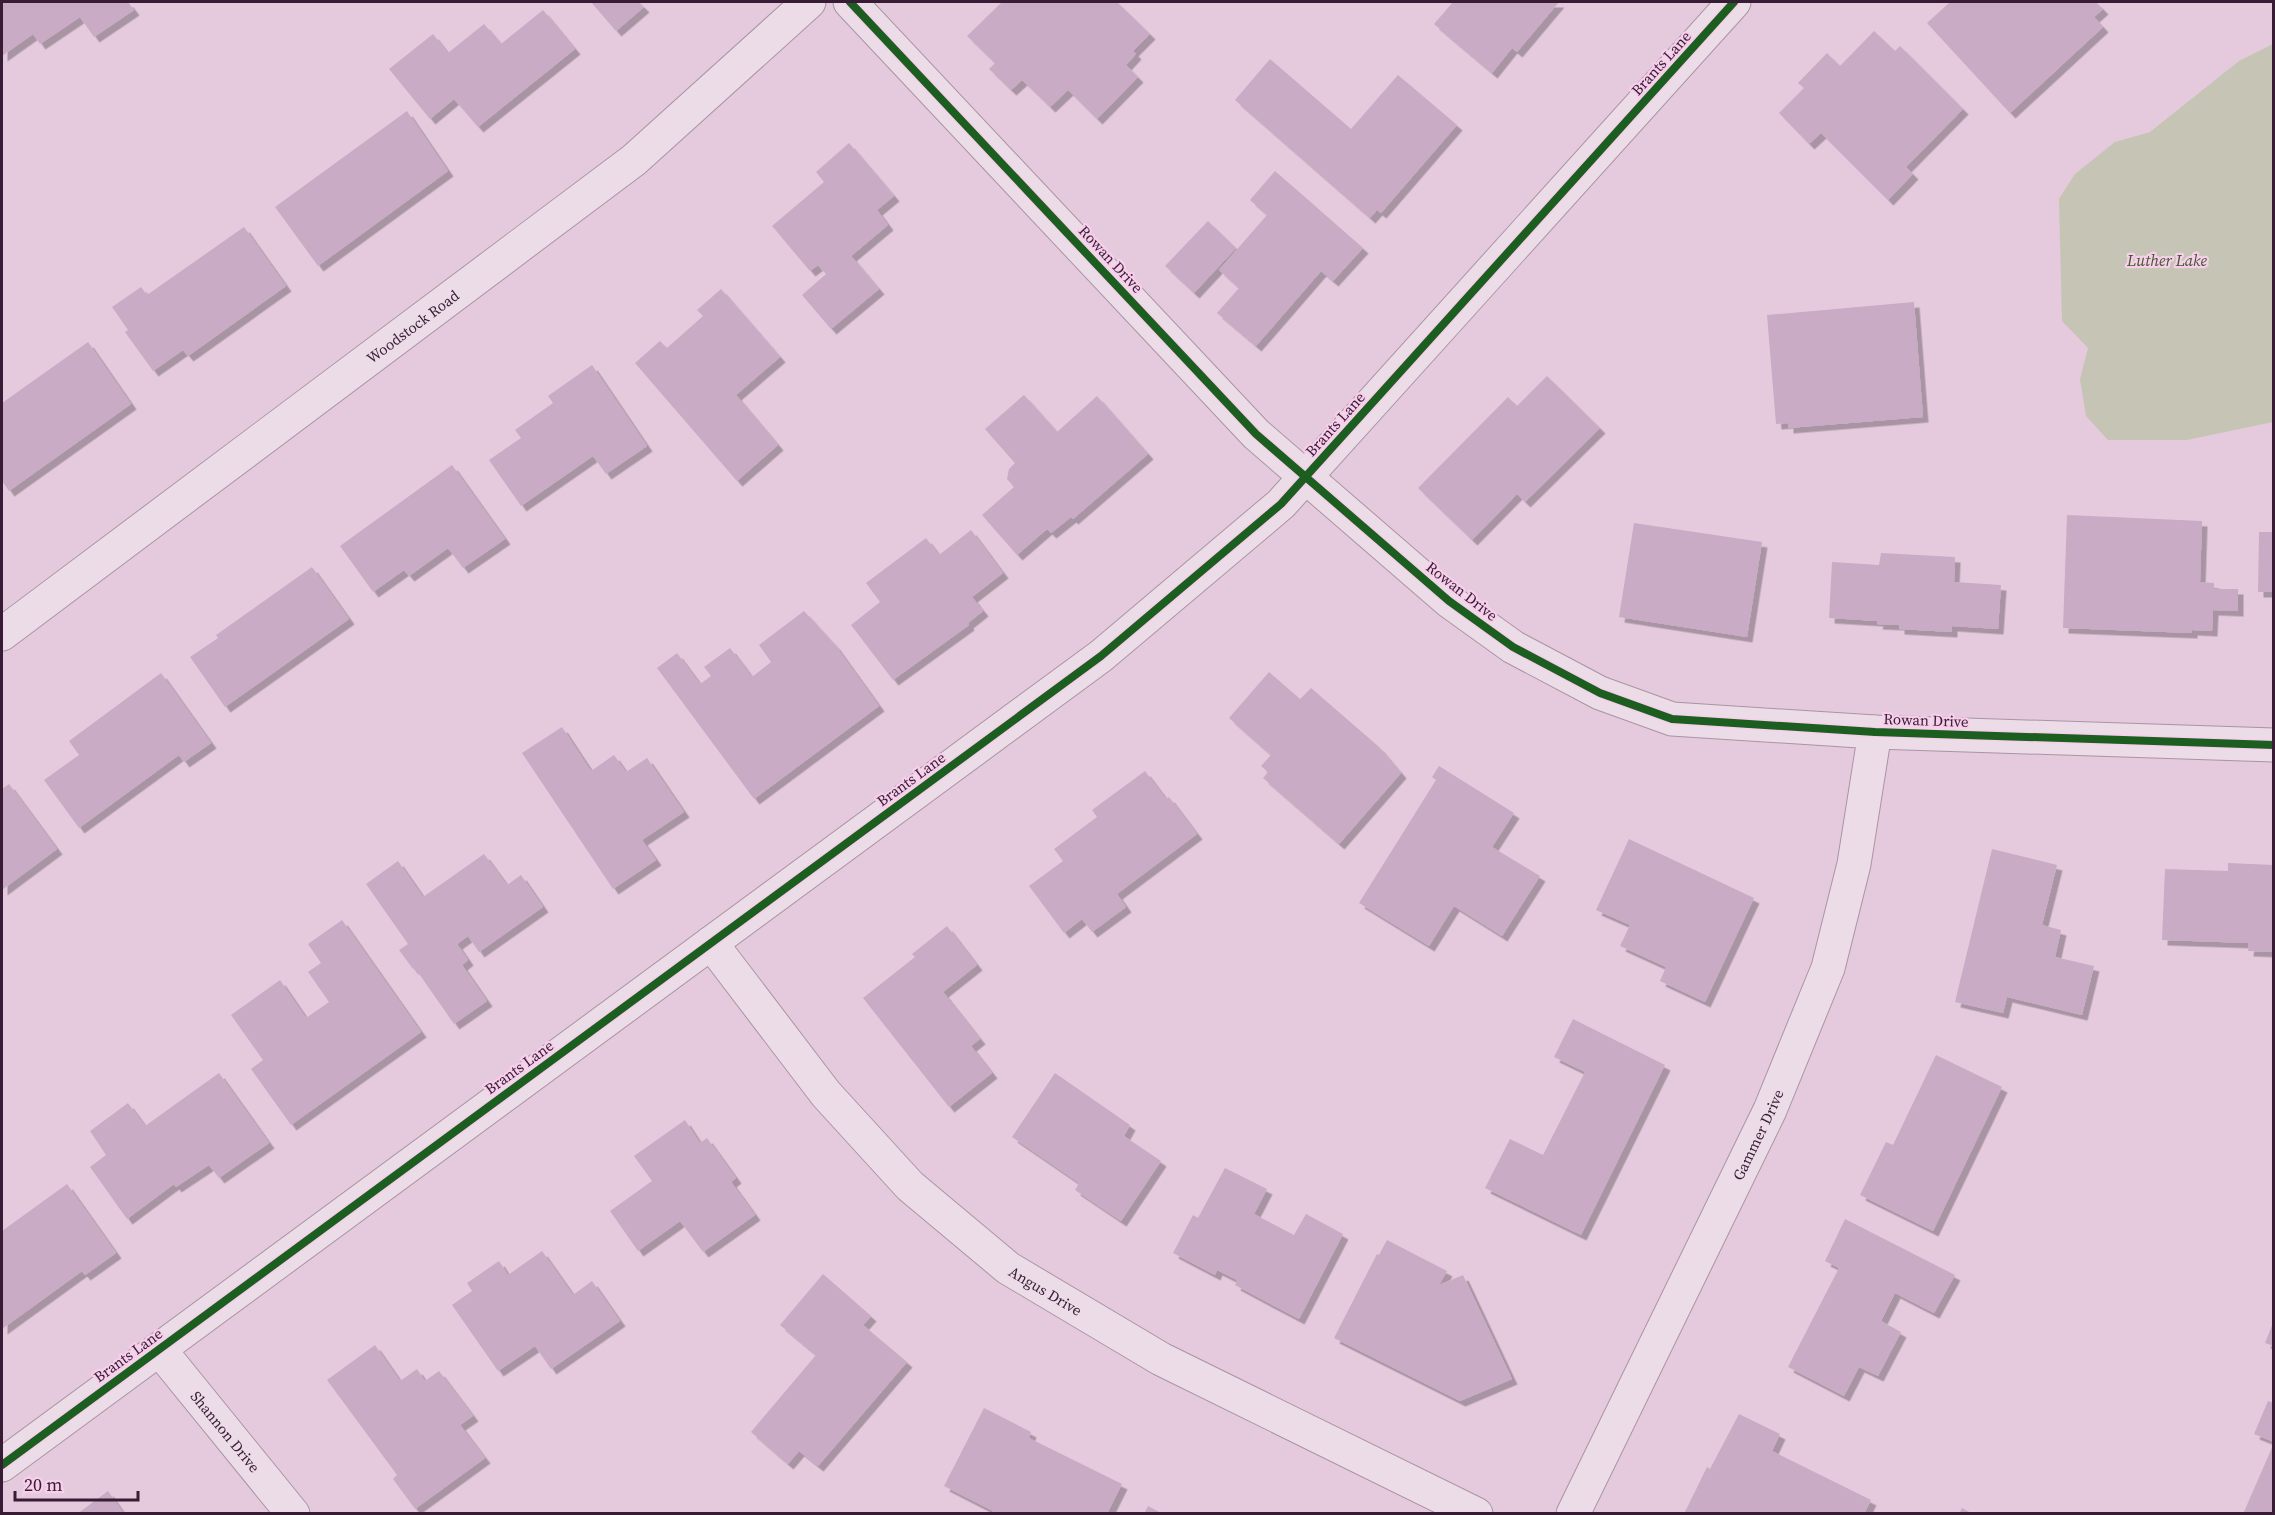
<svg xmlns="http://www.w3.org/2000/svg" width="2275" height="1515" font-family="'Source Serif 4',serif">
<style>
.water{fill:#c6c4b4}
.building{fill:#c9abc5;filter:url(#shadow)}
.lines{fill:none;stroke-linecap:round;stroke-linejoin:round}
.minor-casing{stroke:#a994a4;stroke-width:35}
.minor{stroke:#ecdce7;stroke-width:33}
.cycleway-casing{stroke:#f7cfeb;stroke-width:11}
.cycleway{stroke:#1b5e20;stroke-width:8}
.labels{text-anchor:middle;dominant-baseline:central;stroke-width:4.5;stroke-linejoin:round;paint-order:stroke}
.street-label{font-size:15px;fill:#381c36;stroke:#f7cfeb}
.water-label{font-size:16px;font-style:italic;fill:#40582a;stroke:#f7cfeb}
</style>
<defs>
<filter id="shadow"><feDropShadow dx="5.5" dy="5.5" stdDeviation="0" flood-color="#0004"/></filter>
</defs>
<rect width="100%" height="100%" fill="#e5cadd"/>
<path class="water" d="M 2273,44 L 2273,422 L 2187,440 L 2108,440 L 2086,416 L 2080,379 L 2088,348 L 2062,321 L 2059,199 L 2075,174 L 2115,142 L 2150,132 L 2239,61 Z"/>
<path class="building" d="M 2,2 L 128,2 L 134,10 L 94,37 L 80,17 L 40,44 L 33,34 L 2,56 Z
M 591,2 L 639,2 L 644,7 L 616,31 Z
M 1002,2 L 1117,2 L 1150,34 L 1133,51 L 1136,54 L 1126,65 L 1138,77 L 1097,119 L 1068,90 L 1050,107 L 1022,80 L 1011,90 L 989,69 L 995,63 L 967,36 Z
M 1453,2 L 1559,2 L 1517,52 L 1512,48 L 1492,73 L 1434,24 Z
M 1950,2 L 2096,2 L 2103,9 L 2094,17 L 2103,27 L 2010,113 L 1927,23 Z
M 543,10 L 575,49 L 478,127 L 454,99 L 430,119 L 389,69 L 433,34 L 448,53 L 484,24 L 501,44 Z
M 1874,31 L 1895,51 L 1900,46 L 1963,109 L 1906,167 L 1913,174 L 1888,200 L 1821,133 L 1809,144 L 1779,113 L 1804,88 L 1798,83 L 1827,53 L 1840,66 Z
M 1270,59 L 1351,129 L 1398,75 L 1457,125 L 1381,213 L 1377,210 L 1370,218 L 1235,100 Z
M 407,111 L 448,171 L 318,266 L 275,207 Z
M 849,143 L 894,196 L 877,210 L 888,225 L 851,256 L 879,289 L 831,329 L 802,295 L 826,274 L 818,265 L 810,271 L 772,226 L 824,182 L 816,172 Z
M 1275,171 L 1363,248 L 1333,281 L 1321,271 L 1256,346 L 1217,313 L 1239,288 L 1219,270 L 1267,215 L 1250,200 Z
M 1208,221 L 1236,248 L 1194,293 L 1165,266 Z
M 244,227 L 286,286 L 188,356 L 183,350 L 153,371 L 125,332 L 128,330 L 112,307 L 141,287 L 147,295 Z
M 721,289 L 780,357 L 736,395 L 778,445 L 737,481 L 635,363 L 660,341 L 667,348 L 703,316 L 697,310 Z
M 1914,302 L 1923,417 L 1788,428 L 1788,423 L 1776,424 L 1767,315 Z
M 88,342 L 131,404 L 9,491 L 2,481 L 2,403 Z
M 592,365 L 647,446 L 606,474 L 593,456 L 521,506 L 489,460 L 521,438 L 515,430 L 553,403 L 548,396 Z
M 1547,376 L 1600,428 L 1525,502 L 1517,494 L 1472,540 L 1418,488 L 1508,397 L 1517,406 Z
M 1024,395 L 1057,432 L 1097,396 L 1148,454 L 1073,519 L 1071,517 L 1051,533 L 1047,529 L 1017,555 L 982,515 L 1014,487 L 1007,479 L 1009,469 L 1015,463 L 985,429 Z
M 452,465 L 505,539 L 463,568 L 448,548 L 409,576 L 404,570 L 373,592 L 340,546 Z
M 2067,515 L 2202,521 L 2200,582 L 2214,583 L 2214,589 L 2238,589 L 2238,611 L 2213,610 L 2212,631 L 2192,630 L 2192,633 L 2063,628 Z
M 1634,523 L 1762,542 L 1747,637 L 1619,617 Z
M 971,530 L 1003,573 L 972,597 L 983,611 L 968,623 L 969,625 L 893,680 L 851,625 L 880,602 L 866,583 L 926,538 L 939,555 Z
M 2259,532 L 2274,532 L 2274,592 L 2258,592 Z
M 1881,553 L 1955,557 L 1954,582 L 2001,585 L 1998,629 L 1952,626 L 1952,632 L 1899,629 L 1899,625 L 1877,624 L 1878,621 L 1829,618 L 1832,562 L 1879,565 Z
M 312,567 L 349,619 L 225,707 L 190,657 L 218,638 L 216,635 Z
M 804,611 L 835,645 L 879,706 L 754,799 L 657,668 L 677,653 L 700,684 L 711,676 L 704,667 L 730,648 L 752,677 L 771,662 L 759,645 Z
M 1269,672 L 1300,699 L 1311,688 L 1379,747 L 1401,773 L 1339,844 L 1263,778 L 1268,772 L 1261,766 L 1271,755 L 1229,718 Z
M 161,673 L 211,743 L 184,762 L 179,755 L 79,828 L 44,780 L 79,755 L 69,741 Z
M 562,727 L 591,771 L 614,755 L 626,772 L 647,758 L 684,812 L 642,840 L 656,860 L 613,889 L 522,753 Z
M 1439,766 L 1514,813 L 1492,847 L 1540,876 L 1502,936 L 1454,906 L 1429,946 L 1359,903 L 1436,780 L 1432,777 Z
M 1145,771 L 1166,799 L 1169,797 L 1197,834 L 1117,894 L 1126,907 L 1092,932 L 1082,919 L 1064,933 L 1029,886 L 1063,861 L 1054,849 L 1097,817 L 1092,810 Z
M 9,784 L 57,849 L 2,890 L 2,789 Z
M 1629,839 L 1754,898 L 1705,1002 L 1660,981 L 1666,967 L 1620,946 L 1630,925 L 1596,910 Z
M 1992,849 L 2057,865 L 2042,925 L 2061,930 L 2055,957 L 2094,966 L 2082,1015 L 2007,997 L 2003,1013 L 1955,1002 Z
M 484,854 L 507,885 L 521,875 L 543,907 L 479,952 L 468,936 L 457,944 L 468,960 L 462,965 L 487,1001 L 454,1024 L 415,968 L 413,969 L 399,950 L 408,944 L 366,884 L 398,861 L 423,897 Z
M 2228,863 L 2274,865 L 2274,952 L 2248,951 L 2249,943 L 2162,940 L 2165,869 L 2228,871 Z
M 342,920 L 421,1032 L 291,1125 L 251,1069 L 263,1060 L 231,1015 L 280,980 L 306,1018 L 329,1002 L 308,972 L 321,963 L 308,944 Z
M 947,926 L 977,965 L 943,992 L 980,1039 L 971,1046 L 992,1073 L 949,1107 L 863,998 L 915,957 L 912,954 Z
M 1573,1019 L 1665,1065 L 1581,1235 L 1485,1188 L 1510,1139 L 1543,1155 L 1585,1072 L 1554,1057 Z
M 1936,1055 L 2002,1087 L 1933,1231 L 1860,1195 L 1886,1142 L 1893,1145 Z
M 219,1073 L 269,1143 L 219,1178 L 209,1165 L 176,1187 L 174,1184 L 127,1219 L 90,1167 L 106,1155 L 90,1131 L 128,1103 L 145,1126 Z
M 1055,1073 L 1130,1125 L 1124,1136 L 1161,1161 L 1121,1221 L 1075,1190 L 1079,1183 L 1012,1137 Z
M 685,1120 L 700,1143 L 707,1138 L 736,1178 L 731,1182 L 755,1215 L 703,1252 L 680,1221 L 638,1251 L 610,1211 L 652,1181 L 634,1156 Z
M 1225,1168 L 1267,1189 L 1254,1214 L 1294,1235 L 1306,1214 L 1343,1234 L 1299,1319 L 1235,1285 L 1237,1280 L 1217,1270 L 1215,1275 L 1173,1253 L 1193,1215 L 1198,1218 Z
M 67,1184 L 116,1253 L 85,1275 L 82,1271 L 2,1329 L 2,1231 Z
M 1845,1219 L 1955,1275 L 1934,1313 L 1895,1293 L 1881,1321 L 1901,1332 L 1878,1376 L 1859,1367 L 1844,1396 L 1788,1367 L 1839,1268 L 1825,1261 Z
M 1387,1240 L 1447,1271 L 1439,1285 L 1463,1275 L 1512,1379 L 1460,1401 L 1334,1338 L 1377,1254 L 1379,1255 Z
M 542,1251 L 573,1295 L 592,1281 L 620,1321 L 551,1369 L 535,1346 L 498,1371 L 452,1305 L 472,1291 L 467,1283 L 499,1261 L 508,1275 Z
M 823,1274 L 871,1316 L 863,1325 L 907,1362 L 818,1466 L 799,1451 L 788,1464 L 751,1432 L 816,1355 L 780,1325 Z
M 2273,1323 L 2274,1323 L 2274,1346 L 2265,1343 Z
M 375,1345 L 400,1381 L 417,1369 L 425,1381 L 439,1371 L 473,1416 L 460,1425 L 485,1458 L 415,1509 L 393,1479 L 397,1475 L 327,1380 Z
M 2268,1401 L 2274,1403 L 2274,1442 L 2254,1434 Z
M 984,1408 L 1031,1432 L 1029,1438 L 1122,1484 L 1107,1514 L 992,1514 L 993,1511 L 944,1486 Z
M 1739,1414 L 1780,1434 L 1772,1451 L 1871,1500 L 1864,1514 L 1684,1514 L 1707,1467 L 1710,1469 Z
M 2274,1443 L 2274,1514 L 2243,1514 Z
M 108,1491 L 124,1514 L 77,1514 Z
M 1148,1506 L 1163,1514 L 1144,1514 Z
M 1962,1508 L 1973,1514 L 1959,1514 Z"/>
<g class="lines">
<defs>
<g id="minor">
<path d="M 850,2 L 1256,434 L 1449,601 L 1513,647 L 1600,693 L 1672,719 L 1875,732 L 2274,745"/>
<path id="s1" d="M 2,634 L 634,160 L 809,2"/>
<path id="s2" d="M 711,943 L 826,1094 L 910,1186 L 1008,1268 L 1161,1359 L 1476,1514"/>
<path id="s3" d="M 159,1349 L 293,1514"/>
<path d="M 2,1465 L 1101,656 L 1281,504 L 1734,2"/>
<path id="s4" d="M 1573,1514 L 1770,1110 L 1828,968 L 1854,864 L 1875,732"/>
</g>
</defs>
<use href="#minor" class="minor-casing"/>
<use href="#minor" class="minor"/>
<defs>
<path id="cycleway" d="M 850,2 L 1256,434 L 1449,601 L 1513,647 L 1600,693 L 1672,719 L 1875,732 L 2274,745
M 2,1465 L 1101,656 L 1281,504 L 1734,2"/>
</defs>
<use href="#cycleway" class="cycleway-casing"/>
<use href="#cycleway" class="cycleway"/>
</g>
<g class="labels">
<g class="street-label">
<text transform="translate(1661 63) rotate(-48)">Brants Lane</text>
<text transform="translate(1111 259) rotate(47)">Rowan Drive</text>
<text stroke="none"><textPath href="#s1" startOffset="513">Woodstock Road</textPath></text>
<text transform="translate(1335 424) rotate(-48)">Brants Lane</text>
<text transform="translate(1462 591) rotate(38)">Rowan Drive</text>
<text transform="translate(1926 720) rotate(2)">Rowan Drive</text>
<text transform="translate(911 779) rotate(-36)">Brants Lane</text>
<text transform="translate(519 1067) rotate(-36)">Brants Lane</text>
<text stroke="none"><textPath href="#s4" startOffset="422">Gammer Drive</textPath></text>
<text stroke="none"><textPath href="#s2" startOffset="486">Angus Drive</textPath></text>
<text transform="translate(128 1355) rotate(-36)">Brants Lane</text>
<text stroke="none"><textPath href="#s3" startOffset="106">Shannon Drive</textPath></text>
</g>
<g class="water-label">
<text x="2167" y="260">Luther Lake</text>
</g>
</g>
<rect width="2275" height="1515" fill="none" stroke="#381c36" stroke-width="6"/>
<path d="M15 1491v9h123v-9" fill="none" stroke="#381c36" stroke-width="3"/>
<text x="24" y="1491" font-size="18" fill="#381c36" stroke="#f7cfeb" stroke-width="4.5" paint-order="stroke">20 m</text>
</svg>
